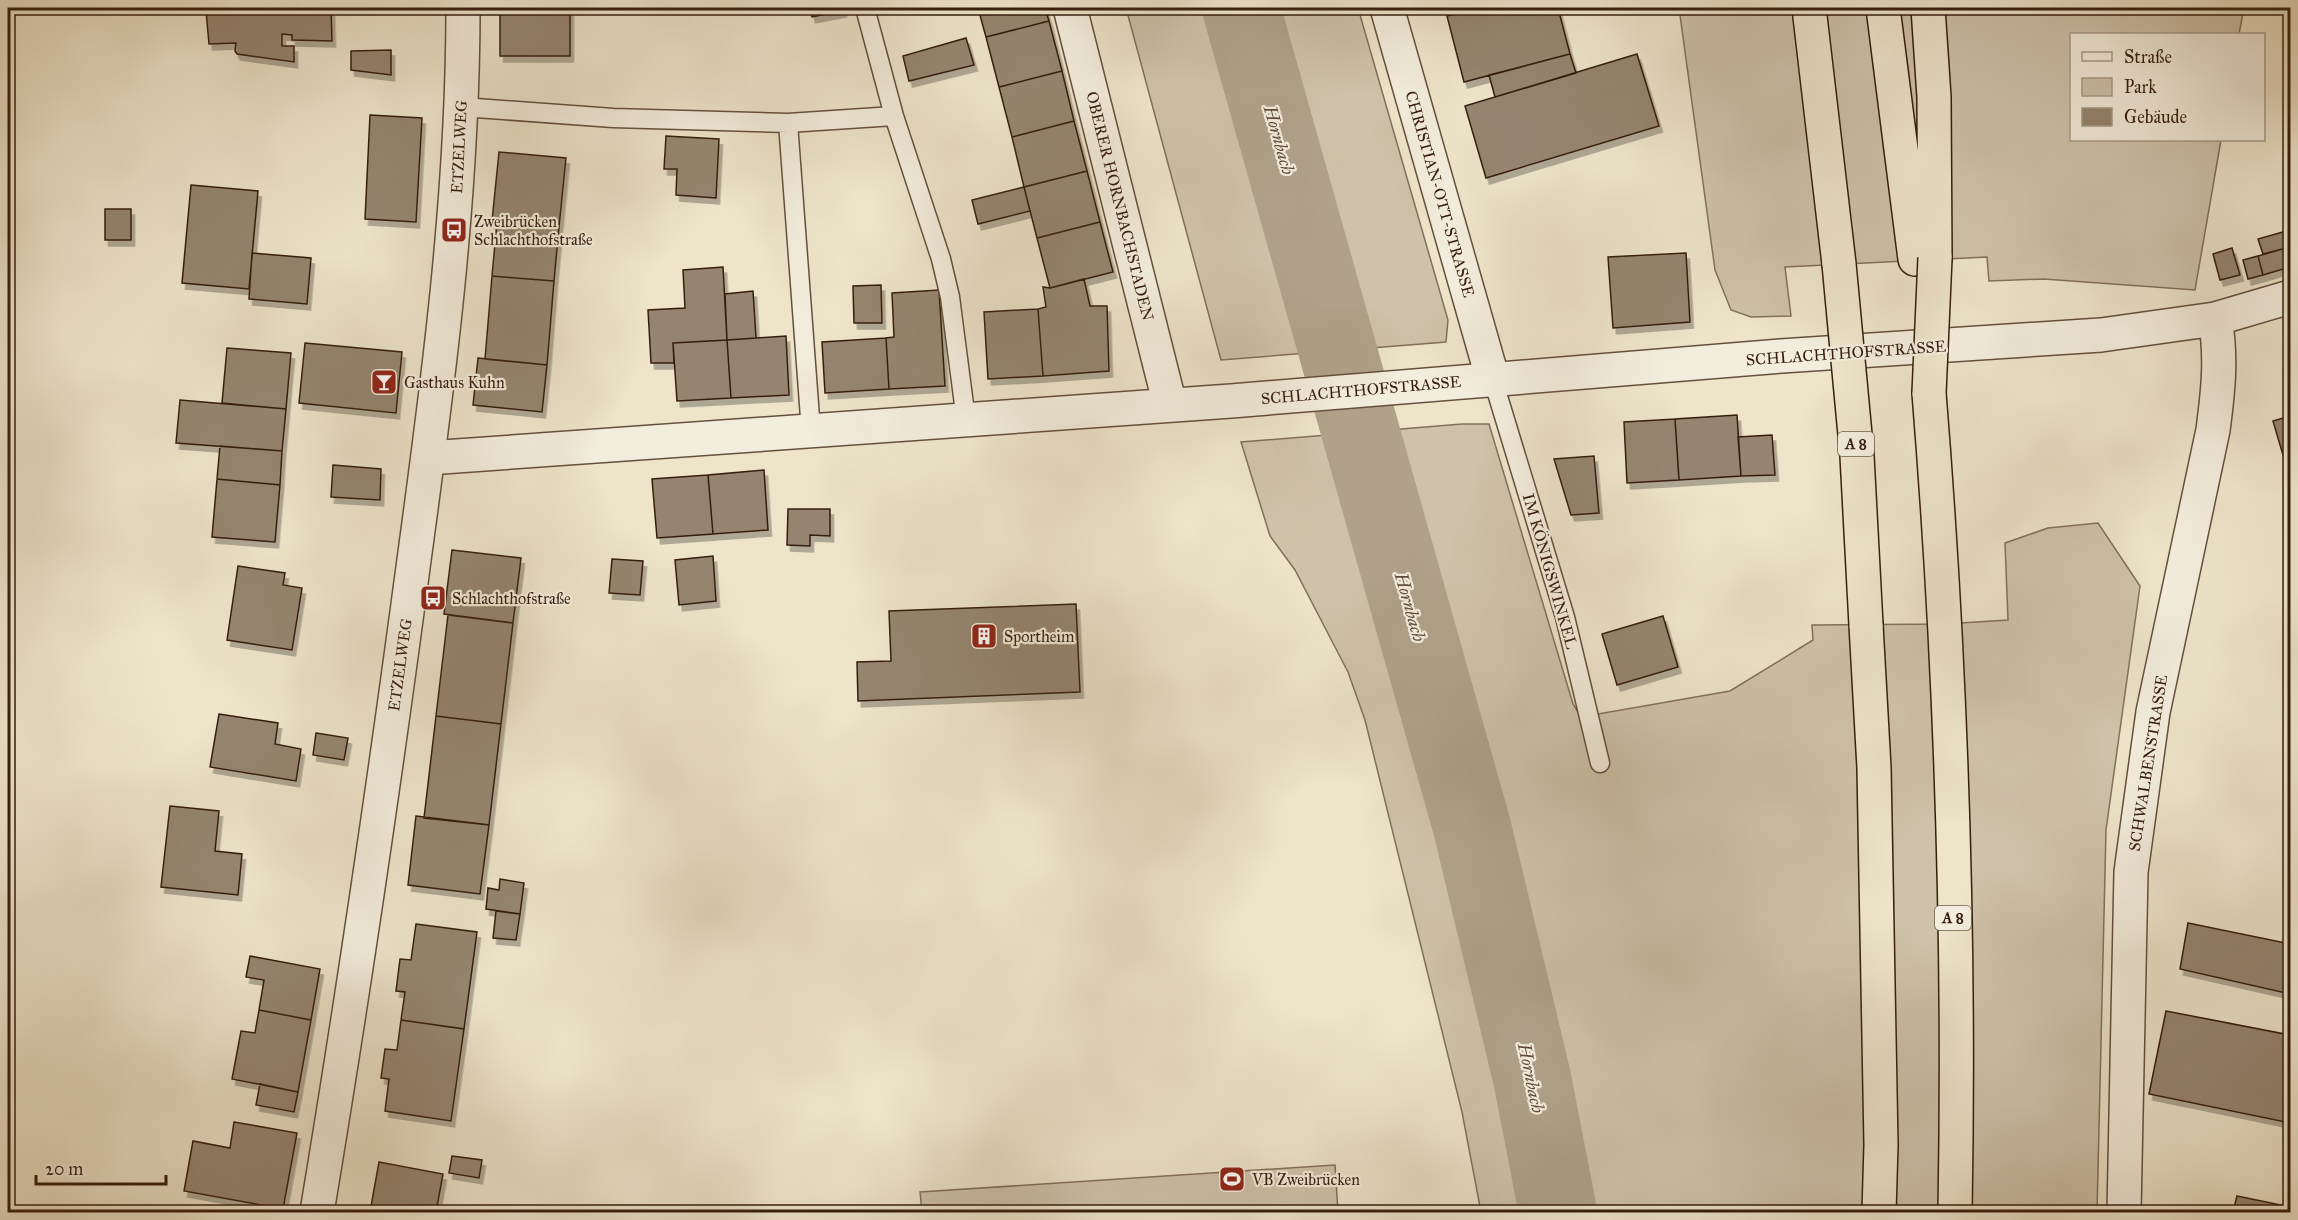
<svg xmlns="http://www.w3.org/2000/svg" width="2298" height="1220" font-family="'IM FELL Great Primer',serif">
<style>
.green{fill:#cec2aa;stroke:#82705c;stroke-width:1.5}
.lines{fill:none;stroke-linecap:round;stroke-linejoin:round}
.river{stroke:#afa18a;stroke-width:78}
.building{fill:#958570;stroke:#361e0e;stroke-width:1.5;filter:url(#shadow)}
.service-casing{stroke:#64503d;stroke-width:21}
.minor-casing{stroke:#64503d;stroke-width:36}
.tertiary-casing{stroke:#64503d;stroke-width:36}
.motorway-casing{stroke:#361e0e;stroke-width:36}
.service{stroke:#f3eddd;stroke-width:18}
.minor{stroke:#f3eddd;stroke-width:33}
.tertiary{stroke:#f3eddd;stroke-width:33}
.motorway{stroke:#ede4ca;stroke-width:33}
.motorway-bridge-casing{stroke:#361e0e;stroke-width:36;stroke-linecap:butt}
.motorway-bridge{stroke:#ede4ca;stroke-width:33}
.labels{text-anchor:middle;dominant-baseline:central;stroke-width:4.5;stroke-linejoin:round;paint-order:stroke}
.shield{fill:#f3eddd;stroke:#6f5c4c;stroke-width:1.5}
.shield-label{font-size:15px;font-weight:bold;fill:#361e0e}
.street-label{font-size:16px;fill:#361e0e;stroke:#f3eddd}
.poi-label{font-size:16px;fill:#361e0e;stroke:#f3eddd;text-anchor:start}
.water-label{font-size:18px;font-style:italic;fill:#604c39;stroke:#f3eddd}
</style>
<defs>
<filter id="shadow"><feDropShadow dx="3.5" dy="6" stdDeviation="0" flood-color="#0004"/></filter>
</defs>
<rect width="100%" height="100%" fill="#ede4ca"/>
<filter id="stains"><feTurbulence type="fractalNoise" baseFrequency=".00333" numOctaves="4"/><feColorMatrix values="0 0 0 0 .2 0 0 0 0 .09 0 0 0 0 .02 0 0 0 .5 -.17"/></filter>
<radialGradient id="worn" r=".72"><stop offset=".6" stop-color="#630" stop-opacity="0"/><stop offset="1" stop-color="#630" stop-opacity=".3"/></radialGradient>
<path class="green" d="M 1126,8 L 1358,8 L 1448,320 L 1446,342 L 1221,360 Z
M 1679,8 L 2244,8 L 2239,34 L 2072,34 L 2072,140 L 2221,140 L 2195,290 L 2044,279 L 1989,281 L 1987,257 L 1785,267 L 1791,316 L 1751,317 L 1731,310 L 1715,270 Z
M 1462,424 L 1489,424 L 1573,704 L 1581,717 L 1730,691 L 1813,640 L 1812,625 L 1944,624 L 2008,620 L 2005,543 L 2048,528 L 2098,523 L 2140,586 L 2106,830 L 2097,1212 L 1481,1212 L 1462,1112 L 1365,720 L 1348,672 L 1295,570 L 1270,536 L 1241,442 Z
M 1335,1165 L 1338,1212 L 922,1212 L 920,1192 Z"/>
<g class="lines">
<path class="river" d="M 1241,8 L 1472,827 L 1532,1078 L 1558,1212"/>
</g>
<path class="building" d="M 206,8 L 230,8 L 231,10 L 206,11 Z
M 230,8 L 269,8 L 269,9 L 231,10 Z
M 331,8 L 332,41 L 292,40 L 292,35 L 282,34 L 282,46 L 294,46 L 294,62 L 237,54 L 235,51 L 236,43 L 209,44 L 206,11 Z
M 500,8 L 570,8 L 570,56 L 500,56 Z
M 810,8 L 842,8 L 843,11 L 812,17 Z
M 978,8 L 1045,8 L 1049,21 L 986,37 Z
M 1478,8 L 1558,8 L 1570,54 L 1464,82 L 1447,16 Z
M 1049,21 L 1062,71 L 999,87 L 986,37 Z
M 966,38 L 974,65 L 909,81 L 903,56 Z
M 391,50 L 391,75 L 351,70 L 351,51 Z
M 1570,54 L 1576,73 L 1495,97 L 1489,75 Z
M 1637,54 L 1659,126 L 1486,178 L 1465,106 Z
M 1062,71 L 1074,121 L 1012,137 L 999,87 Z
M 370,115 L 422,118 L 416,222 L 365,219 Z
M 1074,121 L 1087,171 L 1024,187 L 1012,137 Z
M 666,136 L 719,139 L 716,198 L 676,195 L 677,169 L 664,169 Z
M 499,152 L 566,158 L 559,227 L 492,221 Z
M 1087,171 L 1100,222 L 1037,238 L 1024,187 Z
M 191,185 L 258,191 L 249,289 L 182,283 Z
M 1024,187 L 1030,211 L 978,224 L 972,200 Z
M 105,209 L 131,209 L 131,240 L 105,240 Z
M 497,222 L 559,227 L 554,281 L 492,276 Z
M 1100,222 L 1113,272 L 1050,288 L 1037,238 Z
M 2290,230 L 2290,247 L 2263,254 L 2258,239 Z
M 2290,247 L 2290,267 L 2263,275 L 2258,256 Z
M 2232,248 L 2240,275 L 2220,280 L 2213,254 Z
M 252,253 L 311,258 L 307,304 L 249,299 Z
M 1686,253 L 1690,322 L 1613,328 L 1608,257 Z
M 2258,256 L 2263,275 L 2248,279 L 2243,260 Z
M 723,267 L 727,340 L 673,343 L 674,363 L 651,363 L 648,310 L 685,308 L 683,270 Z
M 492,276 L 554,281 L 547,365 L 485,359 Z
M 1084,279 L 1090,306 L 1107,306 L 1109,371 L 1043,376 L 1038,309 L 1046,307 L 1043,287 L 1050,288 Z
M 881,285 L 882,323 L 854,323 L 853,286 Z
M 939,290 L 945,386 L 889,389 L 886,338 L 894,337 L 892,293 Z
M 753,291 L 756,338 L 727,340 L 725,294 Z
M 1038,309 L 1043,376 L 988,379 L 984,312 Z
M 786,336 L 789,395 L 731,398 L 727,340 Z
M 886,338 L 889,389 L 825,393 L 822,342 Z
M 727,340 L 731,398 L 677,401 L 673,343 Z
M 305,343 L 402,352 L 396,413 L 299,403 Z
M 227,348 L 291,353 L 286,409 L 222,403 Z
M 478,358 L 547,365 L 542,412 L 473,405 Z
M 180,400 L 286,409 L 282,451 L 176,443 Z
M 1737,415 L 1741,476 L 1679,480 L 1675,419 Z
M 2290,416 L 2290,479 L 2273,421 Z
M 1675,419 L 1679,480 L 1627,483 L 1624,422 Z
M 1772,435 L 1775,475 L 1741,476 L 1738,437 Z
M 220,446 L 282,451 L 280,485 L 217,479 Z
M 1594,456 L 1599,513 L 1571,515 L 1554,459 Z
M 333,465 L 381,469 L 380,500 L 331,497 Z
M 764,470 L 768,530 L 713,534 L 708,475 Z
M 708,475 L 713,534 L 657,538 L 652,479 Z
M 217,479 L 280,485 L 275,542 L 212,537 Z
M 788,509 L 830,509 L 830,536 L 810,535 L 810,546 L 787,545 Z
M 452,550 L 521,558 L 513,623 L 444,614 Z
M 713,556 L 716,601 L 679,605 L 675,560 Z
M 612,559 L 643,561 L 640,595 L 609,593 Z
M 238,566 L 285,573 L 283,585 L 302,588 L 292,650 L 227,640 Z
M 1076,604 L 1080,692 L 858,701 L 857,662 L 891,661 L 889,611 Z
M 448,615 L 513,623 L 501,724 L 436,716 Z
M 1663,616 L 1678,667 L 1617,685 L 1602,634 Z
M 219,714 L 278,723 L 275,744 L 301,749 L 296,781 L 210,767 Z
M 436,716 L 501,724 L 489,825 L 424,818 Z
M 316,733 L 348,738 L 344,760 L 313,755 Z
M 170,806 L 219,811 L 215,851 L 242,854 L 238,895 L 161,887 Z
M 416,816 L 489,825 L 480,894 L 408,885 Z
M 500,879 L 524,883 L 520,914 L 486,909 L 488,888 L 499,890 Z
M 496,911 L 520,914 L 516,940 L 493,938 Z
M 2188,923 L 2290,944 L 2290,994 L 2180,969 Z
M 416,924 L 477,932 L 464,1029 L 401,1020 L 405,992 L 396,991 L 400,959 L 411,960 Z
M 250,956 L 320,969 L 311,1020 L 259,1010 L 264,980 L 246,977 Z
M 259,1010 L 311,1020 L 298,1092 L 232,1079 L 241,1031 L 255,1033 Z
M 2166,1011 L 2290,1035 L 2290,1123 L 2149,1094 Z
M 401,1020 L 464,1029 L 451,1121 L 385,1111 L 389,1079 L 381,1078 L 385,1049 L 397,1050 Z
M 260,1084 L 298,1092 L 294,1112 L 256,1105 Z
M 234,1122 L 297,1133 L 283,1209 L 184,1191 L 193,1141 L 230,1148 Z
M 452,1156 L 482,1160 L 479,1178 L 449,1173 Z
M 379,1162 L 443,1174 L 436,1212 L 370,1212 Z
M 2237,1196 L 2290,1207 L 2290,1212 L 2233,1212 Z"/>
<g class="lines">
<defs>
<path id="service" d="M 865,8 L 894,116 L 941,259 L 950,297 L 966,420
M 462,107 L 613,118 L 788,123 L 894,116
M 788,123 L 811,431
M 1493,380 L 1565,617 L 1600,763"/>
<path id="minor" d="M 1070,8 L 1170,405
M 1387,8 L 1493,380
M 428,458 L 1231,401 L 1781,356 L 2101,335 L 2215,319 L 2290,297
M 2124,1212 L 2131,872 L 2153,712 L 2213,430 C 2218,392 2222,357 2215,319"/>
<path id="tertiary" d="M 317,1212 C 353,996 385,778 414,560 C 439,377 463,193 463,8"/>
<path id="motorway" d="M 1809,8 L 1839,264
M 1883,8 L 1915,259
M 1928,8 L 1934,97 L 1935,258
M 1929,393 C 1951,665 1960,939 1955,1212
M 1866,625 L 1874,768 L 1881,1145 L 1879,1212"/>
</defs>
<use href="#service" class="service-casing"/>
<use href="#minor" class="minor-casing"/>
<use href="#tertiary" class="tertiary-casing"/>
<use href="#motorway" class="motorway-casing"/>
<use href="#service" class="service"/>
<use href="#minor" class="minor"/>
<use href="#tertiary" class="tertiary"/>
<use href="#motorway" class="motorway"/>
<defs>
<path id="motorway-bridge" d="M 1839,264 L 1857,456 L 1866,625
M 1929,393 L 1935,258"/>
</defs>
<use href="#motorway-bridge" class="motorway-bridge-casing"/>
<use href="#motorway-bridge" class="motorway-bridge"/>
</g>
<defs>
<symbol id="bus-square" viewBox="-11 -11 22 22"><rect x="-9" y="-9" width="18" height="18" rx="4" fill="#8f2418" stroke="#f3eddd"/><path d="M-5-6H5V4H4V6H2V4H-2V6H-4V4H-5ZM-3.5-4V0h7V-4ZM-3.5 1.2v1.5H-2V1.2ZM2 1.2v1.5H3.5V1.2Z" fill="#fff"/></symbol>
<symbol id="bar-square" viewBox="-11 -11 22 22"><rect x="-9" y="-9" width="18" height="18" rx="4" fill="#8f2418" stroke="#f3eddd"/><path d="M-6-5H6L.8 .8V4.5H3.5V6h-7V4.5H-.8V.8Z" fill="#fff"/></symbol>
<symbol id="building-square" viewBox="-11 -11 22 22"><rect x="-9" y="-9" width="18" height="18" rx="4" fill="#8f2418" stroke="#f3eddd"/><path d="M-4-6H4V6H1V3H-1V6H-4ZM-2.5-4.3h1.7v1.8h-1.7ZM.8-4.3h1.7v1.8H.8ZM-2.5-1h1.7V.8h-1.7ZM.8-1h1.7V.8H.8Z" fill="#fff"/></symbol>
<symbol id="stadium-square" viewBox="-11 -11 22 22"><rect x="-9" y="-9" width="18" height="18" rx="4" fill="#8f2418" stroke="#f3eddd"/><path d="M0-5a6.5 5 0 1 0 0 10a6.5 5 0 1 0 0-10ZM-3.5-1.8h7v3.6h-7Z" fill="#fff"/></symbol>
</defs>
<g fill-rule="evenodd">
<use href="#bus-square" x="439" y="215" width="30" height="30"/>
<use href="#bar-square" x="369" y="367" width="30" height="30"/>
<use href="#bus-square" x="418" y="583" width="30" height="30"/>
<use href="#building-square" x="969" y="621" width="30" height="30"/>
<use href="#stadium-square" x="1217" y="1164" width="30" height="30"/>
</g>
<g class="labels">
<g class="shield">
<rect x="1838" y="432" width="36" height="24" rx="4.5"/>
<rect x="1935" y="906" width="36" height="24" rx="4.5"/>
</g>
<g class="shield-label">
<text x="1856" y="444">A 8</text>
<text x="1953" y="918">A 8</text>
</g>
<g class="street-label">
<text transform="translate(459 147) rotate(-87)">ETZELWEG</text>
<text transform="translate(1440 194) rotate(74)">CHRISTIAN-OTT-STRASSE</text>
<text transform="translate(1120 206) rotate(76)">OBERER HORNBACHSTADEN</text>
<text transform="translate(1846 353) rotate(-4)">SCHLACHTHOFSTRASSE</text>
<text transform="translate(1361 390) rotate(-5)">SCHLACHTHOFSTRASSE</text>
<text transform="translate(1550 571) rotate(74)">IM KÖNIGSWINKEL</text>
<text transform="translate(400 665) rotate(-82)">ETZELWEG</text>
<text transform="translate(2148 763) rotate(-81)">SCHWALBENSTRASSE</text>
</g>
<g class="poi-label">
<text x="474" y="221">Zweibrücken<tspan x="474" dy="18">Schlachthofstraße</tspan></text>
<text x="404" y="382">Gasthaus Kuhn</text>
<text x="452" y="598">Schlachthofstraße</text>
<text x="1004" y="636">Sportheim</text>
<text x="1252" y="1179">VB Zweibrücken</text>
</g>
<g class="water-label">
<text transform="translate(1279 140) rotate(74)">Hornbach</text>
<text transform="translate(1410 607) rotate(74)">Hornbach</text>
<text transform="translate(1531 1078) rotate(78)">Hornbach</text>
</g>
</g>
<rect width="2298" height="1220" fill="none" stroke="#ede4ca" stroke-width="30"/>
<rect x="9" y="9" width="2280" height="1202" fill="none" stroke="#361e0e" stroke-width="3"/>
<rect x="15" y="15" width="2268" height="1190" fill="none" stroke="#361e0e" stroke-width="1.5"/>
<rect x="2070" y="33" width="195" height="108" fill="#f3eddd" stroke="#a79a8a" stroke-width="1.5"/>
<rect x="2082" y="52" width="30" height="9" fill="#f3eddd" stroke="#a79a8a" stroke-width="1.5"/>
<text x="2124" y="63" font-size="18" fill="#361e0e">Straße</text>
<rect x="2082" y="78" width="30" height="18" fill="#cec2aa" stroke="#a79a8a" stroke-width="1.5"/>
<text x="2124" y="93" font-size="18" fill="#361e0e">Park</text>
<rect x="2082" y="108" width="30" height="18" fill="#958570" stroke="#a79a8a" stroke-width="1.5"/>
<text x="2124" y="123" font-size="18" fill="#361e0e">Gebäude</text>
<path d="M36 1175v9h130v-9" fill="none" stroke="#361e0e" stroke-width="3"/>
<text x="45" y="1175" font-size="18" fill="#361e0e" stroke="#f3eddd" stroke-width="4.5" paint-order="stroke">20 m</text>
<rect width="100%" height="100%" filter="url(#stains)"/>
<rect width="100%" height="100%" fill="url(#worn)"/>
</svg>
